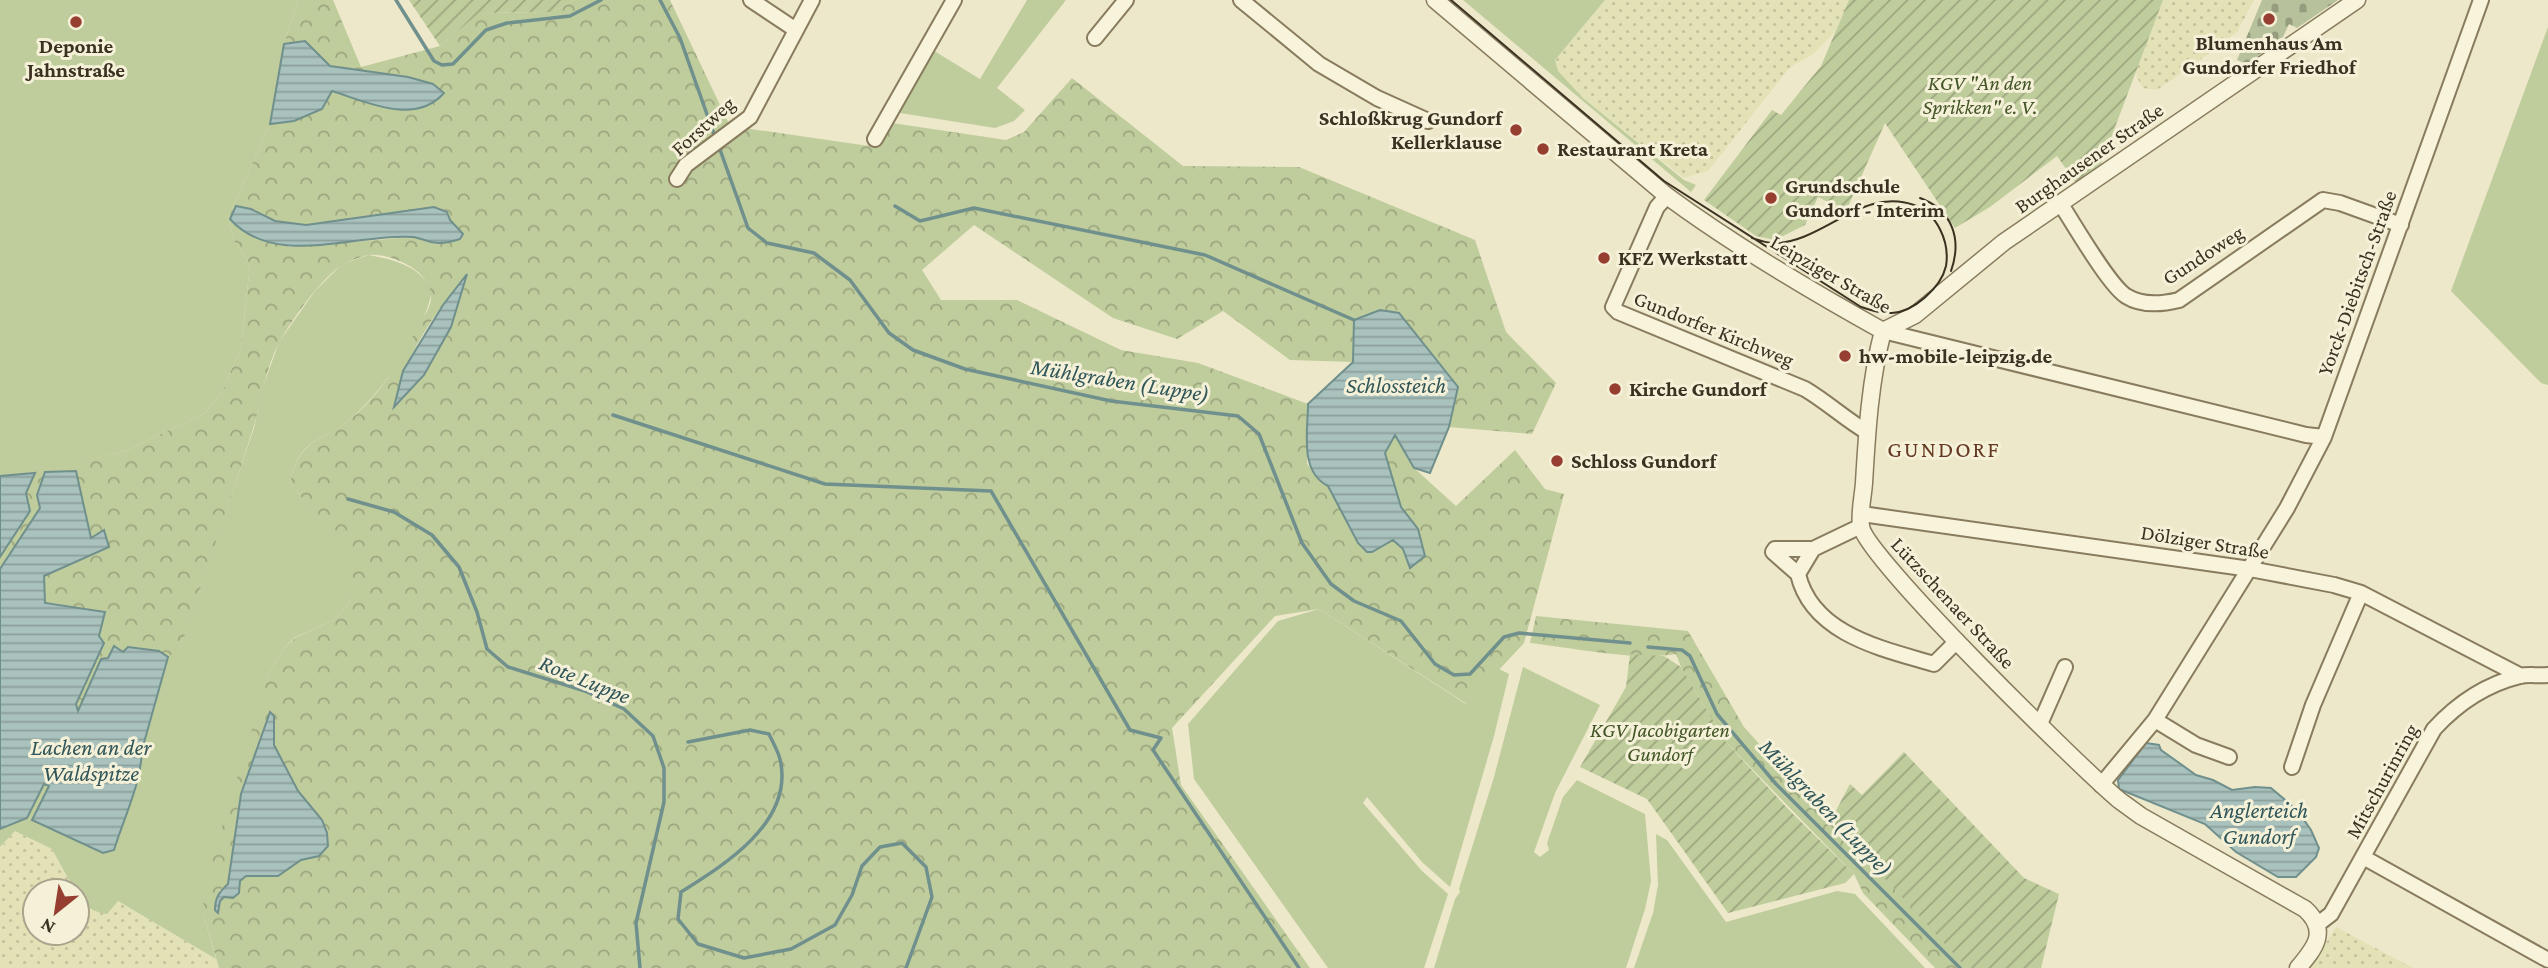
<svg xmlns="http://www.w3.org/2000/svg" width="2548" height="968" font-family="'Crimson Pro',serif">
<style>
.farmland{fill:url(#farmland-dots)}
.grass{fill:#bfcc9c}
.forest{fill:url(#forest-crowns);fill-rule:evenodd}
.cemetery{fill:url(#cemetery-stones)}
.garden{fill:url(#garden-furrows)}
.water{fill:url(#water-rules);stroke:#70908d;stroke-width:2}
.lines{fill:none;stroke-linecap:round;stroke-linejoin:round}
.stream{stroke:#70908d;stroke-width:3.5}
.minor-casing{stroke:#897b5e;stroke-width:18}
.tertiary-casing{stroke:#897b5e;stroke-width:19}
.minor{stroke:#f8f4dc;stroke-width:14}
.tertiary{stroke:#f8f4dc;stroke-width:16}
.tram{stroke:#3a3121;stroke-width:2}
.poi-dot{fill:#963e30;stroke:#f5f1d8;stroke-width:2.5}
.labels{text-anchor:middle;dominant-baseline:central;stroke-width:6;stroke-linejoin:round;paint-order:stroke}
.poi-label{font-size:21px;font-weight:bold;fill:#3a3121;stroke:#f5f1d8;text-anchor:start}
.park-label{font-size:21px;font-style:italic;fill:#445628;stroke:#f5f1d8}
.street-label{font-size:21px;fill:#3a3121;stroke:#f5f1d8}
.water-label{font-size:23px;font-style:italic;fill:#315659;stroke:#f5f1d8}
.neighbourhood-label{font-size:23px;letter-spacing:2px;fill:#663a22;stroke:#f5f1d8}
</style>
<defs>
<pattern id="farmland-dots" width="8" height="8" patternUnits="userSpaceOnUse" patternTransform="scale(1.75)"><rect width="8" height="8" fill="#e3e2b6"/><path d="M2 2h.1M6 6h.1" fill="none" stroke="#c4c29c" stroke-width="1.8" stroke-linecap="round"/></pattern>
<pattern id="forest-crowns" width="20" height="18" patternUnits="userSpaceOnUse" patternTransform="scale(1.75)"><rect width="20" height="18" fill="#bfcc9c"/><path d="M2 6a3 3 0 1 1 6 0M12 15a3 3 0 1 1 6 0" fill="none" stroke="#9ca67f"/></pattern>
<pattern id="cemetery-stones" width="16" height="16" patternUnits="userSpaceOnUse" patternTransform="scale(1.75)"><rect width="16" height="16" fill="#b7c19b"/><path d="M2 7V4a2 2 0 0 1 4 0v3zM10 15v-3a2 2 0 0 1 4 0v3z" fill="#969d7e"/></pattern>
<pattern id="garden-furrows" width="10" height="10" patternUnits="userSpaceOnUse" patternTransform="scale(1.75)"><rect width="10" height="10" fill="#bfcc9c"/><path d="M-1 1l2-2M0 10L10 0M9 11l2-2" fill="none" stroke="#9ca67f"/></pattern>
<pattern id="water-rules" width="6" height="5" patternUnits="userSpaceOnUse" patternTransform="scale(1.75)"><rect width="6" height="5" fill="#a9c2be"/><path d="M0 2.5h6" fill="none" stroke="#8b9e9a"/></pattern>
</defs>
<rect width="100%" height="100%" fill="#ede8c9"/>
<path class="farmland" d="M 1605,0 L 1849,0 L 1835,32 L 1812,55 L 1790,67 L 1708,171 L 1684,178 L 1583,98 L 1557,71 L 1555,60 Z
M 2163,0 L 2254,0 L 2237,32 L 2215,49 L 2157,90 L 2143,88 L 2137,78 L 2136,72 Z
M 15,831 L 52,849 L 75,891 L 35,891 L 35,933 L 77,933 L 77,895 L 90,910 L 118,901 L 216,959 L 219,968 L 0,968 L 0,848 Z
M 2336,927 L 2413,968 L 2310,968 Z"/>
<path class="grass" d="M 0,0 L 298,0 L 284,44 L 270,124 L 228,218 L 234,241 L 250,264 L 241,348 L 221,394 L 205,413 L 128,450 L 79,464 L 76,471 L 0,476 Z
M 1027,0 L 1066,0 L 997,88 L 1025,110 L 1014,121 L 995,128 L 894,112 L 931,49 L 980,79 Z
M 1463,0 L 1605,0 L 1555,60 L 1558,71 L 1583,98 L 1684,180 L 1696,185 L 1691,192 Z
M 2548,27 L 2548,385 L 2541,383 L 2451,291 Z
M 369,255 C 395,260 417,265 432,289 C 427,329 382,393 350,419 C 319,445 301,435 290,482 L 355,568 L 349,604 L 334,620 L 294,638 L 284,648 L 269,673 L 204,916 L 216,959 L 118,901 L 107,914 C 93,911 80,907 77,891 L 75,891 L 52,849 L 15,831 L 0,847 L 0,829 L 27,818 L 43,784 L 49,785 L 32,819 L 103,853 L 114,850 C 124,817 141,784 142,750 L 168,657 L 180,648 L 254,428 L 263,387 L 279,342 L 315,291 L 342,264 Z
M 1319,609 L 1466,704 L 1499,669 L 1509,674 L 1494,736 L 1450,887 L 1422,862 L 1367,797 L 1363,803 L 1422,871 L 1448,894 L 1424,968 L 1328,968 L 1194,779 L 1188,724 L 1278,621 Z
M 1523,667 L 1600,705 L 1555,793 L 1534,852 L 1540,857 L 1549,850 L 1547,843 L 1563,797 L 1577,780 L 1645,814 L 1651,881 L 1645,909 L 1626,968 L 1434,968 L 1455,899 L 1460,892 L 1459,889 L 1494,777 Z
M 1656,834 L 1667,840 L 1726,922 L 1837,891 L 1855,894 L 1925,968 L 1634,968 L 1653,913 L 1658,885 Z"/>
<path class="forest" d="M 298,0 L 333,0 L 361,67 L 440,46 L 478,13 L 553,12 L 574,0 L 670,0 L 730,126 L 869,146 L 892,123 L 1006,140 L 1024,132 L 1072,78 L 1183,166 L 1299,167 L 1475,240 L 1506,332 L 1556,383 L 1532,434 L 1449,427 L 1458,386 L 1399,313 L 1353,362 L 1290,360 L 1223,311 L 1177,339 L 1113,318 L 974,225 L 922,270 L 941,300 L 1017,300 L 1121,350 L 1198,363 L 1308,404 L 1307,464 L 1328,486 L 1358,543 L 1372,552 L 1393,540 L 1403,549 L 1418,529 L 1401,507 L 1385,453 L 1395,434 L 1414,468 L 1456,506 L 1515,450 L 1545,489 L 1564,494 L 1524,643 L 1467,704 L 1319,609 L 1275,616 L 1172,728 L 1181,785 L 1310,968 L 219,968 L 204,916 L 203,889 L 269,673 L 284,648 L 295,638 L 334,620 L 349,604 L 354,568 L 290,482 C 300,438 318,444 349,420 C 379,397 398,364 415,332 C 420,323 427,313 430,304 C 439,274 393,253 369,255 C 362,256 350,261 344,264 C 323,275 292,320 280,341 C 264,370 262,402 252,432 C 229,505 204,577 180,649 L 168,657 L 159,651 L 128,647 L 123,652 L 101,659 L 78,712 L 76,704 L 104,644 L 99,636 L 104,613 L 45,603 L 44,576 L 109,547 L 91,538 L 76,471 L 78,464 L 128,450 L 205,413 L 221,394 L 241,348 L 250,264 L 234,241 L 228,218 L 270,124 L 294,121 L 332,91 L 385,108 L 444,93 L 433,84 L 408,77 L 330,66 L 305,41 L 284,44 ZM 434,207 L 447,212 L 450,220 L 439,243 L 413,237 L 289,247 L 251,209 L 275,221 L 306,225 ZM 466,277 L 460,293 L 395,406 C 402,361 435,310 466,277 ZM 274,716 L 274,745 L 298,791 L 322,820 L 319,856 L 301,860 L 278,876 L 246,876 L 220,901 L 219,891 L 228,884 L 241,794 Z
M 45,472 L 37,495 L 40,508 L 0,569 L 0,557 L 30,511 L 26,493 L 35,473 Z
M 1536,616 L 1688,631 L 1744,727 L 1829,822 L 1978,968 L 1935,968 L 1863,893 L 1854,874 L 1726,742 L 1681,667 L 1676,654 C 1634,661 1574,648 1530,643 Z"/>
<path class="cemetery" d="M 2262,0 L 2338,0 L 2297,28 L 2289,24 L 2283,37 L 2247,64 L 2237,60 Z"/>
<path class="garden" d="M 409,0 L 574,0 L 553,12 L 479,13 L 440,46 Z
M 1849,0 L 2163,0 L 2100,167 L 2076,183 L 2057,156 L 1990,207 L 1955,228 L 1885,123 L 1846,211 L 1818,197 L 1805,225 L 1775,240 L 1756,236 L 1704,200 L 1772,110 L 1781,115 L 1821,66 Z
M 1630,654 L 1664,656 L 1681,667 L 1726,742 L 1789,810 L 1854,874 L 1845,883 L 1728,913 L 1647,799 L 1580,767 L 1626,687 Z
M 1904,752 L 2024,878 L 2059,894 L 2041,968 L 1967,968 L 1831,820 L 1850,784 L 1862,795 Z"/>
<path class="water" d="M 305,41 L 330,66 L 408,77 L 433,84 L 444,93 C 415,126 367,102 332,91 L 322,109 L 294,121 L 270,124 L 284,44 Z
M 236,206 L 251,209 L 275,221 L 306,225 L 434,207 L 447,212 L 450,220 L 463,234 L 460,239 C 454,241 446,243 439,243 C 430,243 421,238 413,237 C 356,233 275,269 230,219 Z
M 467,274 L 451,327 L 424,375 L 394,407 L 403,371 L 443,305 Z
M 1380,310 L 1399,313 L 1458,387 L 1449,427 L 1430,473 L 1414,468 L 1395,435 L 1385,453 L 1401,507 L 1418,529 L 1425,556 L 1410,568 L 1403,549 L 1393,540 L 1372,552 L 1367,552 L 1358,543 L 1328,486 C 1299,471 1308,432 1308,404 L 1353,362 L 1354,320 Z
M 76,471 L 91,538 L 104,530 L 109,547 L 44,576 L 45,603 L 105,612 L 99,636 L 104,643 L 76,704 L 78,711 L 101,659 L 108,658 L 114,646 L 123,652 L 128,647 L 159,651 L 168,657 L 142,750 C 141,784 124,817 114,850 L 103,853 L 32,820 L 49,786 L 44,784 L 27,818 L 0,829 L 0,569 L 40,508 L 37,495 L 45,472 Z
M 35,473 L 26,493 L 30,511 L 0,557 L 0,476 Z
M 270,712 L 274,716 L 274,745 L 298,791 L 322,820 L 327,833 L 328,846 L 319,856 L 301,860 L 278,876 L 246,876 L 240,881 L 239,893 L 233,898 L 224,897 L 220,901 L 218,913 L 215,910 C 215,898 219,892 228,884 L 241,794 Z
M 2146,743 L 2159,745 L 2161,750 L 2196,775 L 2213,780 L 2232,790 L 2255,787 L 2271,788 L 2297,810 L 2311,830 L 2319,848 L 2316,857 L 2296,877 L 2278,877 L 2236,852 L 2205,824 L 2119,789 L 2118,780 Z"/>
<g class="lines">
<path class="stream" d="M 396,0 L 434,61 L 442,65 L 453,64 L 486,30 L 507,23 L 570,16 L 601,0
M 660,0 L 680,38 L 715,137
M 718,144 L 748,228 L 767,243 L 814,253 L 850,280 L 889,333 L 913,350 L 965,369 L 1111,401 L 1238,416 L 1259,434 L 1302,543 L 1331,584 L 1354,601 L 1401,621 L 1435,664 L 1454,675 L 1470,674 L 1504,637 L 1519,633 L 1630,643
M 895,206 L 920,221 L 974,208 L 1205,255 L 1354,320
M 613,415 L 825,484 L 991,491 L 1130,730 L 1161,738 L 1153,750 L 1299,968
M 348,499 L 394,512 L 432,535 L 459,567 L 477,612 L 487,649 L 508,667 L 585,691 L 624,709 L 653,736 L 664,768 L 664,802 L 636,923 L 640,968
M 1648,647 L 1682,650 L 1690,656 L 1717,714 L 1776,784 L 1960,968
M 688,742 L 750,730 L 769,734 C 773,743 780,754 781,764 C 791,824 724,865 681,892 L 678,919 L 698,944 L 744,958 L 791,949 L 835,925 L 852,895 L 862,866 L 880,847 L 902,843 L 926,867 L 932,897 L 906,968"/>
<defs>
<path id="minor" d="M 751,0 L 796,30
M 1241,0 L 1319,64 L 1377,98 L 1428,121
M 1095,38 L 1126,0
M 875,139 L 954,0
M 677,179 L 686,165 L 750,117 L 812,0
M 1667,196 L 1657,207 L 1613,307 L 1618,312 L 1805,389 C 1827,402 1845,419 1867,432
M 2060,203 C 2074,224 2108,284 2126,296 C 2142,306 2163,304 2179,300 L 2323,200 L 2340,203 L 2401,225
M 1883,331 L 2306,435 L 2324,437
M 1862,514 L 2250,569 L 2334,585 L 2361,593 L 2521,676
M 1813,549 L 1798,574 L 1773,552 L 1775,549 L 1813,549 L 1861,526
M 1798,574 C 1812,635 1884,649 1934,664 L 1957,641
M 2155,720 L 2196,745 L 2229,757
M 2040,724 L 2065,667
M 2292,767 L 2313,705 L 2361,593
M 2101,785 L 2155,720 L 2287,508 L 2324,437 L 2481,0
M 2363,857 L 2548,960
M 2318,924 L 2331,914 L 2434,729 C 2457,704 2487,684 2520,676 C 2528,674 2539,676 2548,675"/>
<path id="tertiary" d="M 1435,0 L 1667,196 C 1735,246 1809,290 1883,331
M 1883,331 C 1870,380 1867,432 1864,483 C 1863,497 1859,513 1861,526 C 1864,556 2083,770 2119,800 L 2141,816 L 2305,909 C 2329,931 2315,948 2298,968
M 1883,331 L 1915,315 L 2004,242 L 2357,0"/>
</defs>
<use href="#minor" class="minor-casing"/>
<use href="#tertiary" class="tertiary-casing"/>
<use href="#minor" class="minor"/>
<use href="#tertiary" class="tertiary"/>
<path class="tram" d="M 1451,0 L 1664,181 L 1861,307 C 1871,310 1881,314 1892,313 C 1913,312 1941,288 1946,266 C 1950,242 1937,213 1914,205 C 1862,186 1822,244 1773,243 C 1766,243 1758,240 1752,238
M 1920,198 C 1953,210 1962,240 1951,271"/>
</g>
<g class="poi-dot">
<circle cx="2269" cy="19" r="7"/>
<circle cx="76" cy="22" r="7"/>
<circle cx="1516" cy="130" r="7"/>
<circle cx="1543" cy="149" r="7"/>
<circle cx="1771" cy="198" r="7"/>
<circle cx="1604" cy="258" r="7"/>
<circle cx="1845" cy="356" r="7"/>
<circle cx="1615" cy="389" r="7"/>
<circle cx="1557" cy="461" r="7"/>
</g>
<g class="labels">
<g class="poi-label">
<text x="2269" y="43" text-anchor="middle">Blumenhaus Am<tspan x="2269" dy="24">Gundorfer Friedhof</tspan></text>
<text x="76" y="46" text-anchor="middle">Deponie<tspan x="76" dy="24">Jahnstraße</tspan></text>
<text x="1502" y="118" text-anchor="end">Schloßkrug Gundorf<tspan x="1502" dy="24">Kellerklause</tspan></text>
<text x="1557" y="149">Restaurant Kreta</text>
<text x="1785" y="186">Grundschule<tspan x="1785" dy="24">Gundorf - Interim</tspan></text>
<text x="1618" y="258">KFZ Werkstatt</text>
<text x="1859" y="356">hw-mobile-leipzig.de</text>
<text x="1629" y="389">Kirche Gundorf</text>
<text x="1571" y="461">Schloss Gundorf</text>
</g>
<g class="park-label">
<text x="1980" y="83">KGV "An den<tspan x="1980" dy="24">Sprikken" e. V.</tspan></text>
<text x="1660" y="730">KGV Jacobigarten<tspan x="1660" dy="24">Gundorf</tspan></text>
</g>
<g class="street-label">
<text transform="translate(703 126) rotate(-42)">Forstweg</text>
<text transform="translate(2089 158) rotate(-35)">Burghausener Straße</text>
<text transform="translate(2203 255) rotate(-33)">Gundoweg</text>
<text transform="translate(1831 274) rotate(30)">Leipziger Straße</text>
<text transform="translate(2357 283) rotate(-70)">Yorck-Diebitsch-Straße</text>
<text transform="translate(1714 329) rotate(22)">Gundorfer Kirchweg</text>
<text transform="translate(2205 542) rotate(9)">Dölziger Straße</text>
<text transform="translate(1953 603) rotate(47)">Lützschenaer Straße</text>
<text transform="translate(2382 781) rotate(-61)">Mitschurinring</text>
</g>
<g class="water-label">
<text transform="translate(1120 380) rotate(9)">Mühlgraben (Luppe)</text>
<text x="1396" y="385">Schlossteich</text>
<text transform="translate(585 679) rotate(22)">Rote Luppe</text>
<text x="91" y="747">Lachen an der<tspan x="91" dy="26">Waldspitze</tspan></text>
<text transform="translate(1826 807) rotate(46)">Mühlgraben (Luppe)</text>
<text x="2259" y="810">Anglerteich<tspan x="2259" dy="26">Gundorf</tspan></text>
</g>
<g class="neighbourhood-label">
<text x="1944" y="449">GUNDORF</text>
</g>
</g>
<g transform="translate(56 912) rotate(210)"><circle r="33" fill="#f5f1d8" stroke="#aaa48f" stroke-width="2"/>
<path d="M0-5L12 26L0 18L-12 26Z" fill="#963e30"/>
<text y="-10" font-size="19" font-weight="bold" text-anchor="middle" fill="#3a3121">N</text>
</g>
</svg>
